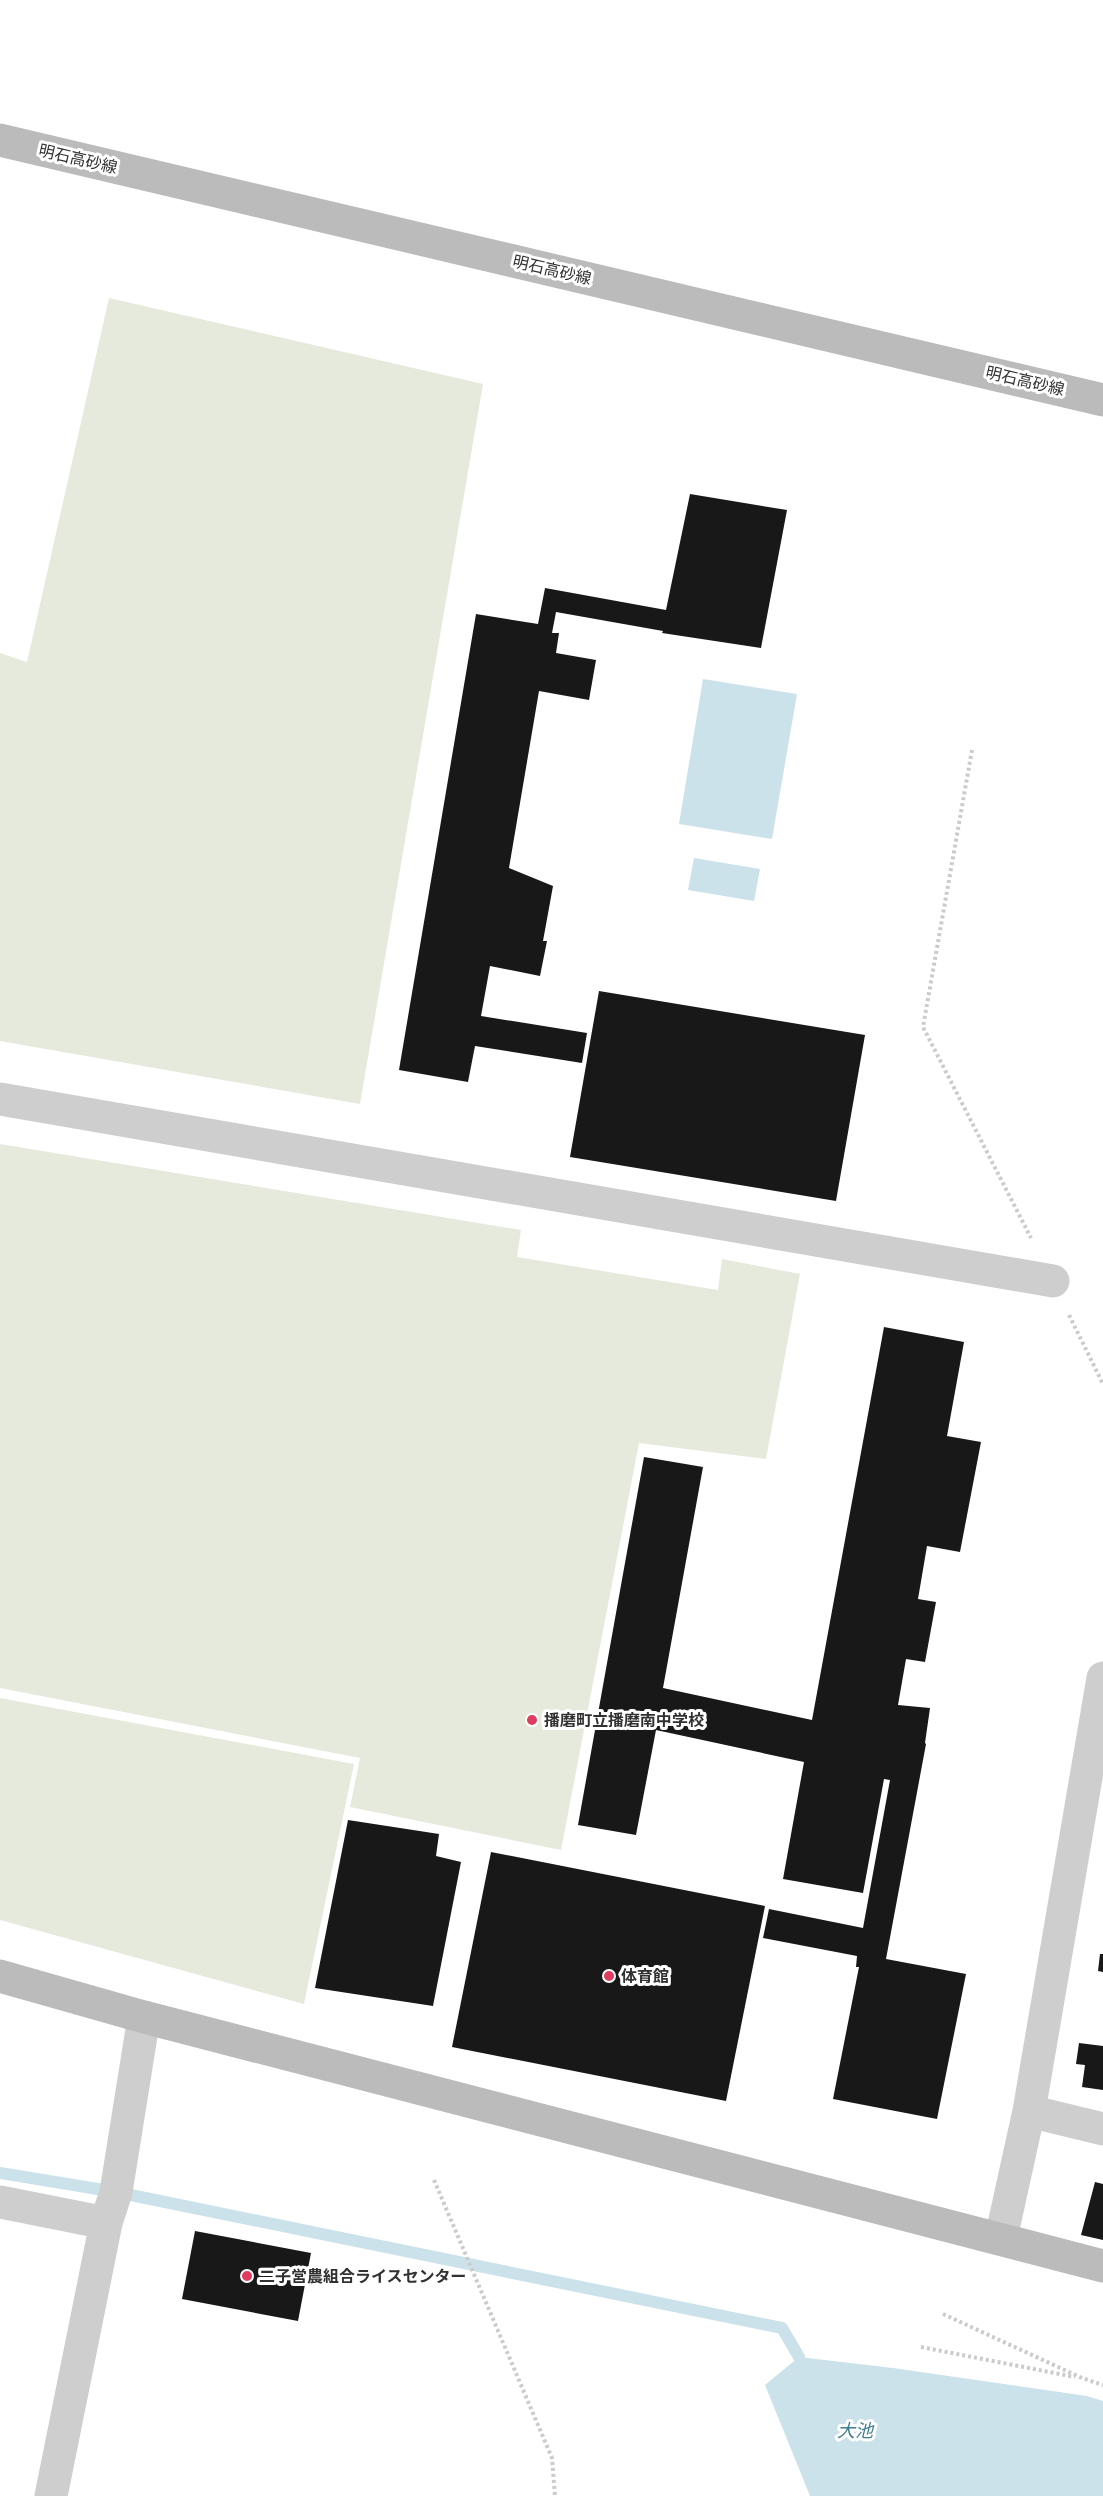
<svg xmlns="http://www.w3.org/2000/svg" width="1103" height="2496" font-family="'Roboto Condensed','Noto Sans JP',sans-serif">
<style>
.green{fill:#e6eadd}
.water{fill:#cbe2ea}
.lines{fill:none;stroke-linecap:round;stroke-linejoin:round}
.stream{stroke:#cbe2ea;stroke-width:12}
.building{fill:#181818}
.path{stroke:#cbcbcb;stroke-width:4;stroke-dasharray:3 3;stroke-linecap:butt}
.street{stroke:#cecece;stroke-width:33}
.secondary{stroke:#bbb;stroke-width:33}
.poi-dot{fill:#df3d5f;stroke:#fff;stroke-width:2}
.labels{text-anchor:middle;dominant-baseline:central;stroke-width:6;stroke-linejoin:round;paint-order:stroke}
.street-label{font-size:16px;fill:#313131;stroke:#fff}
.poi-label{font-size:16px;font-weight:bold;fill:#313131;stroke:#fff;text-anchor:start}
.water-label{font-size:18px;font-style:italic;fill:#417d91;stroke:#fff}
</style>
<rect width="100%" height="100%" fill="#fff"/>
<path class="green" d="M 109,298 L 483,384 L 360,1104 L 0,1041 L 0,653 L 27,662 Z
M 0,1144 L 521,1230 L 517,1257 L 718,1290 L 722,1259 L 800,1274 L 766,1459 L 639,1443 L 561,1850 L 350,1807 L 360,1758 L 0,1688 Z
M 0,1698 L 354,1764 L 304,2004 L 0,1920 Z"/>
<path class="water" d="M 703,679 L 797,694 L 772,839 L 679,824 Z
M 694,858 L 760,869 L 754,901 L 688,890 Z
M 799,2357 L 893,2368 L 1087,2396 L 1103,2401 L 1103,2496 L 810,2496 L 765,2385 Z"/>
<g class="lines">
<path class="stream" d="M 0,2173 L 116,2192 L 782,2328 L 799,2357"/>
</g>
<path class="building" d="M 690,494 L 787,510 L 761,648 L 662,633 L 663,631 L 556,612 L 552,633 L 559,633 L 556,653 L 596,660 L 589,700 L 539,691 L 509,868 L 553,886 L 543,941 L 547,941 L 540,976 L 490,966 L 481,1016 L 587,1033 L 582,1063 L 475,1046 L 468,1082 L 399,1070 L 476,614 L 538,624 L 545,588 L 666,610 Z
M 599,991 L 865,1035 L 836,1201 L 570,1157 Z
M 884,1327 L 964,1342 L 947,1436 L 981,1442 L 960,1552 L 927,1546 L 918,1599 L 936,1602 L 925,1662 L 906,1659 L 898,1705 L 930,1708 L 925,1743 L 926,1744 L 886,1959 L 966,1974 L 937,2119 L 833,2099 L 859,1967 L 856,1967 L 857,1956 L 763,1938 L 769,1909 L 863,1928 L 890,1780 L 884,1779 L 863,1893 L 783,1879 L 804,1762 L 656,1730 L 636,1835 L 578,1825 L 644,1457 L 703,1467 L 663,1688 L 812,1720 Z
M 348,1820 L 439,1834 L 436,1856 L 461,1862 L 433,2006 L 315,1988 Z
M 491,1852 L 765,1906 L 726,2101 L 452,2047 Z
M 1100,1954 L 1103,1954 L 1103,1972 L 1098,1971 Z
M 1079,2043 L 1103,2046 L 1103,2090 L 1082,2087 L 1085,2065 L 1076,2064 Z
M 1095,2182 L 1103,2184 L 1103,2240 L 1081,2235 Z
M 195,2231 L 311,2253 L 298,2321 L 182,2299 Z"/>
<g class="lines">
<path class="path" d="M 972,750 L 923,1027 L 1031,1238
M 1069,1315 L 1103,1384
M 434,2180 L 552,2458 L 555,2496
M 943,2314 L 1082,2378 L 1103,2385
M 921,2347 L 1075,2377"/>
<path class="street" d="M 0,1099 L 1053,1281
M 1029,2111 L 1103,2129
M 0,2202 L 106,2223
M 1001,2238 L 1029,2111 L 1103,1678
M 51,2496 L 106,2223 L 116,2192 L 144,2017"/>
<path class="secondary" d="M 0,140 L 1103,400
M 0,1976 L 144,2017 L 1103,2266"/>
</g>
<g class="poi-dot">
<circle cx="532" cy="1720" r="6"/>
<circle cx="609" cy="1976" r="6"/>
<circle cx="247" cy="2276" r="6"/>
</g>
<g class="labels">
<g class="street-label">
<text transform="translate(78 159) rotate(13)">明石高砂線</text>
<text transform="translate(552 270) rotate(13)">明石高砂線</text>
<text transform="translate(1025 381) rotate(13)">明石高砂線</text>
</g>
<g class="poi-label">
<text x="544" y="1720">播磨町立播磨南中学校</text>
<text x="621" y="1976">体育館</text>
<text x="259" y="2276">二子営農組合ライスセンター</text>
</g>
<g class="water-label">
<text x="855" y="2430">大池</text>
</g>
</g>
</svg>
